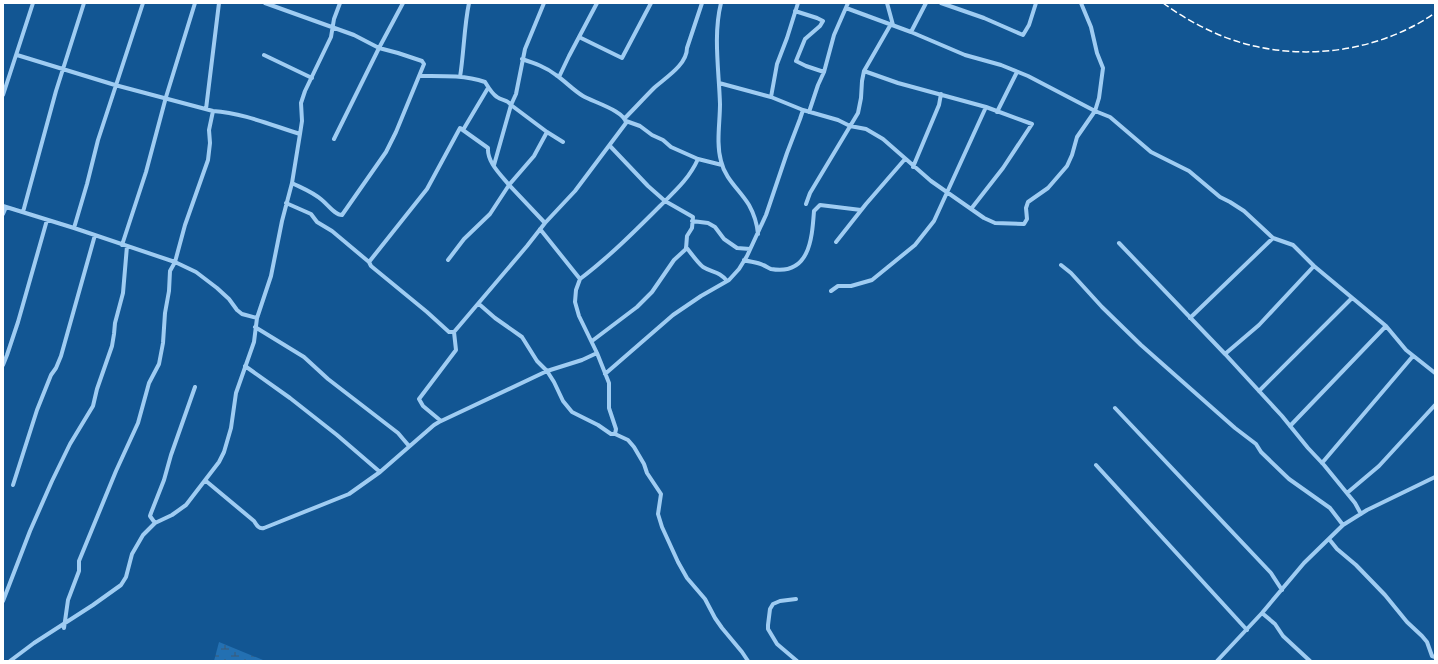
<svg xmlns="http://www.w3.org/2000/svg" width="1438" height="664" font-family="'Fira Sans Condensed',sans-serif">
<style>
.wetland{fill:url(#wetland-marsh)}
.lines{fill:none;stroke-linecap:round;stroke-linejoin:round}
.minor{stroke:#9fccf2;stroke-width:4}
.rail{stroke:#fff;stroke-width:1.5;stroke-dasharray:7 3;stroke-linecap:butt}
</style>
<defs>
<pattern id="wetland-marsh" width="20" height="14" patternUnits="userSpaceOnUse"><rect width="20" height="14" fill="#2370b2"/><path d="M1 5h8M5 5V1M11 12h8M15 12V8" fill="none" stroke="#3c5a75"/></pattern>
</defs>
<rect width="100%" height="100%" fill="#125693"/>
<path class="wetland" d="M 219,642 L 263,660 L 265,661 L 214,661 Z"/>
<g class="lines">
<path class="minor" d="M 265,3 L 354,35 L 379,48 L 398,53 L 422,61 L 424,64 L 396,132 L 386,152 L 342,215 C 335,215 328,205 322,200 C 313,192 302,188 292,183
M 721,3 C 713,35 719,71 720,104 C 720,123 716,143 721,161 C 725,179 740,190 749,205 C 754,214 757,223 758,234
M 887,3 L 893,25
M 941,3 L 984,18 L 1023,35 L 1029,25 L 1036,3
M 846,8 L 911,32 L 965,55 L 1001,65 L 1028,76 L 1095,111 L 1110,117 L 1151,152 L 1189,171 L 1220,197 L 1230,202 L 1244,211 L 1273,238 L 1293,245 L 1314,266 L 1386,326 L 1406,350 L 1435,373
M 795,11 L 817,18 L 823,21 L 820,26 L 805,39 L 796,61 L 806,66 L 824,72
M 911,32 L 926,3
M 579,37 L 622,58 L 651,3
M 17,55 L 115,85 L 213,111 C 243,113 271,125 300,134 L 302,121 L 301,103 L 305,91 L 331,37 L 334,19 L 340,3
M 264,55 L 312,78
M 864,71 L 898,83 L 986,107
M 419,76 C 441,76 464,75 485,82 C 488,87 492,94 497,97 C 502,101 507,99 511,105 L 547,132 L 563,142
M 460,77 C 464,52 464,27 469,3
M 559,77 L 569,56 L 597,3
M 719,83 L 771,97 L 803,110 L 838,120 L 850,126 L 866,129 L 883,139 L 931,181 L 984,218 L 995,223 L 1024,224 L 1027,219 L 1026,208 L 1028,202 L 1048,188 L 1067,166 L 1072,155 L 1077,137 L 1095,111 L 1099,98 L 1103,68 L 1097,53 L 1091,27 L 1081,3
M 3,95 L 33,3
M 771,97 L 777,64 L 787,38 L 798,3
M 206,109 L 219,3
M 809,112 L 818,85 L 824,72 L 834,35 L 848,3
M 997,112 L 1017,72
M 625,118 C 635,108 644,98 654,88 C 665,78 687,65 687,48 L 702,3
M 626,121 L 640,126 L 652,135 L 663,140 L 671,147 L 698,159
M 463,130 L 488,88
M 334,139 L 379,48 L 403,3
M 494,165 L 511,105 L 516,94 L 525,49 L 544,3
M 913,167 L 939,105 L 941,94
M 286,203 L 311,214 L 317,222 L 332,231 L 369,262 L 371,266 L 427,312 L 449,332 L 454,332 L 527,246 L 545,223 L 575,191 L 626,123 C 625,111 593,102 583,96 C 573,90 565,81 556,75 C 546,67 534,63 522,59
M 806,204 L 810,193 L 858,113 L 861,98 L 862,81 L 864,71 L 891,24
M 3,206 L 74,228 L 175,262 L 196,272 L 217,288 L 229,299 L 237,310 L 242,314 L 257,318
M 23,212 L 56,91 L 84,3
M 3,214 L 6,207
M 692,221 L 708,223 L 715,227 L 724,239 L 737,248 L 750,249
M 545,223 L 509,185 L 534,156 L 547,132
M 74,228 L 87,184 L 98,140 L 143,3
M 540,229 L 580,279 L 576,290 L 575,302 L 579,316 L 597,353 L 609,383 L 609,408 L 616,429 L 615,434
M 836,242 L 866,204 L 905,159
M 1119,243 L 1225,354
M 122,245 L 146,172 L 166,97 L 195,3
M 686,248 L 686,247 C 691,253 697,262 703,267 C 713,273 719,271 727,281
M 744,260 C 750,262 757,262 763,265 C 766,266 768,268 771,269 C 810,276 812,238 814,211 L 820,205 L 861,210
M 369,262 L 427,189 L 460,128 L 488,148 C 487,162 500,174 509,185 L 490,214 L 464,239 L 448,260
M 1061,265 L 1071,273 L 1102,307 L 1141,345 L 1235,428 L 1256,444 L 1261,452 L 1289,479 L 1330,508 L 1343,525
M 1314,266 L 1259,325 L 1225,354 L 1282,416 L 1308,448 L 1324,465 L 1355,503 L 1361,514
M 580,279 C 609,257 634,232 660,206 C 675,191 689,179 698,159 L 722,165
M 831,291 L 838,286 L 851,286 L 872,280 L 915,245 L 934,221 L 986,107 L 1032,124 L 1003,168 L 971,209
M 479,304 L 495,318 L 522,337 L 537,361 L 547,371 L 554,382 L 563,401 L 572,412 L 598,425 L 611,434 L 615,434 L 628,440 L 634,447 L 644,464 L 647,473 L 661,494 L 658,514 L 662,527 L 678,562 L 687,578 L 705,599 L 715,618 L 722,628 L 742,652 L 748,661
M 1190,318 L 1273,238
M 255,327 L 304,357 L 328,379 L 398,433 L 409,446
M 592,341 L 637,307 L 652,292 L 674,260 L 686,249 L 687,236 L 692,228 L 693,217 L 665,201 L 648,186 L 610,146
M 3,365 L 7,355 L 18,322 L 47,220
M 245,366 L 290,398 L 337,435 L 380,472
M 605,374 L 673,315 L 701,296 L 729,280 L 739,269 L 747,256 L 766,215 L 787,153 L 800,119 L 803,110
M 1259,391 L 1352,298
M 1115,408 L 1271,573 L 1282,590
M 441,421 L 423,406 L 419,399 L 456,350 L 454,332
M 1290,426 L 1386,326
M 1322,463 L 1413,356
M 1096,465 L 1247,630
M 206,481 L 254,521 C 257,526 259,529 264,528 L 349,494 L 380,472 L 434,425 L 439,422 L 547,371 L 582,360 L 597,353
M 13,485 L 37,410 L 51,375 L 56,368 L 61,356 L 95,235
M 1347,493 L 1379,466 L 1435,405
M 155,523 L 150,516 L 151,513 L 164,480 L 171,455 L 195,387
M 1329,539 L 1337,549 L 1356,565 L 1385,595 L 1407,622 L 1422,636 L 1427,642 L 1432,656 L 1435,657
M 796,599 L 780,601 L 773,604 L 770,609 L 768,625 L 768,629 L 777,644 L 797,661
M 3,601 L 30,531 L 52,481 L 70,444 L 93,406 L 97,389 L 112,346 L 114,334 L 115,323 L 123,293 L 127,246
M 1262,613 L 1275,624 L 1283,636 L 1310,661
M 64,628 L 68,600 L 79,571 L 79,561 L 116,471 L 138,423 L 149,383 L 159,364 L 163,343 L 165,313 L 169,291 L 170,271 L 175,262 L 185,225 L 208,160 L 210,143 L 209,130 L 213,111
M 10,661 L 34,643 L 93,605 L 121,585 L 126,577 L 132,554 L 143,535 L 155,523 L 172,515 L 186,505 L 219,462 L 224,452 L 231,428 L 236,393 L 254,342 L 257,318 L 271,276 L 282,221 L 292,183 L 300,134
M 1217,661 L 1262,613 L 1304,563 L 1343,525 L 1367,510 L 1435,477"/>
<path class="rail" d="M 1163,3 C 1189,22 1222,39 1254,46 C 1315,60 1383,49 1435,13"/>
</g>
<rect width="1438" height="664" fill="none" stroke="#ffffff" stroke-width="8"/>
</svg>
